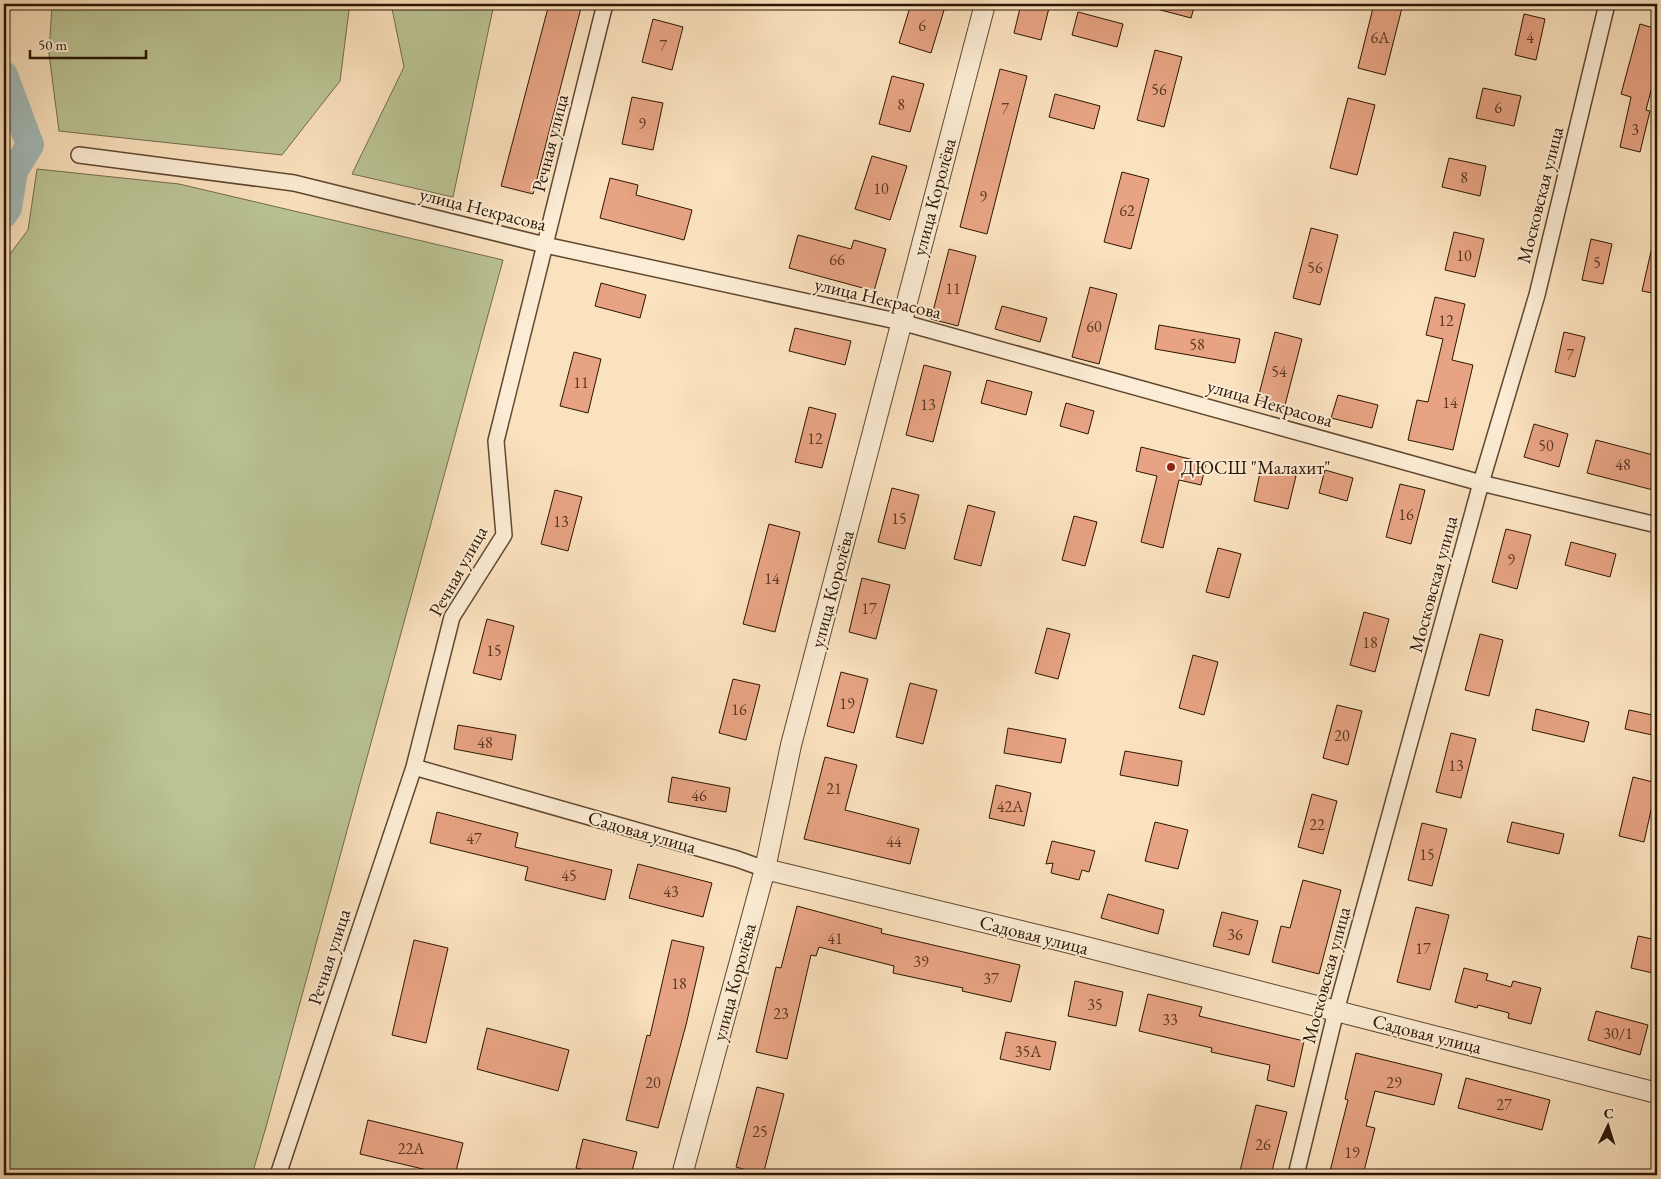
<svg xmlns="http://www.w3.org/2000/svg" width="1661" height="1179" font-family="'EB Garamond',serif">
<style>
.green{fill:#bbc494;stroke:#746c4b}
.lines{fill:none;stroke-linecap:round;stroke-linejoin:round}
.river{stroke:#a2bcba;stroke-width:28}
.building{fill:#e7a383;stroke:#2c1502}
.minor-casing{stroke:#604831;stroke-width:18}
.tertiary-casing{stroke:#604831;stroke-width:22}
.minor{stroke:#fcecd5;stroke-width:15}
.tertiary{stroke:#fcecd5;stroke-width:20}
.poi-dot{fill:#8f2418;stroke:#fcecd5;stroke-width:2}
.labels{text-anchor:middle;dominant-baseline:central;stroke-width:4;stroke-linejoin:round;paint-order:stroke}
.number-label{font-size:16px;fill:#5b3822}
.street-label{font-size:19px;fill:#2c1502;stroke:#fcecd5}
.poi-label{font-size:19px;fill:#2c1502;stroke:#fcecd5;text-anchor:start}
</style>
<rect width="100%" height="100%" fill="#fbe2be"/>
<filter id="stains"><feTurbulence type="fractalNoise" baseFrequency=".004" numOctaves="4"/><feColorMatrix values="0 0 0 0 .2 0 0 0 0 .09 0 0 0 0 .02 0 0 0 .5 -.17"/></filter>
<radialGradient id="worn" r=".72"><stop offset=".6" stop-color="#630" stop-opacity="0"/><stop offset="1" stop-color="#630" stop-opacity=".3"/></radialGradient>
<path class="green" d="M 52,4 L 347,4 L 349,10 L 340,81 L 282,155 L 59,131 L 49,54 Z
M 391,4 L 494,4 L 453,197 L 352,174 L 404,67 Z
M 37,169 L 179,184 L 503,260 L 266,1127 L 252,1175 L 4,1175 L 4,262 L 28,230 Z"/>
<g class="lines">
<path class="river" d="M 4,75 L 30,145 L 14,171 L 8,208 L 4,214"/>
</g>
<path class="building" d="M 549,4 L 582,4 L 533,194 L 501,186 Z
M 911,4 L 935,4 L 945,7 L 931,53 L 899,43 Z
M 1021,4 L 1050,4 L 1041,40 L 1014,33 Z
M 1154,4 L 1195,4 L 1191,18 L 1153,8 Z
M 1374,4 L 1403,4 L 1385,75 L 1358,68 Z
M 1078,12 L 1123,24 L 1117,47 L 1072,35 Z
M 1524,14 L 1545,19 L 1536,60 L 1515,55 Z
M 653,19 L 683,27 L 672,70 L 642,62 Z
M 1640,24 L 1657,29 L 1657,67 L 1646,110 L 1650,111 L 1640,152 L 1620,147 L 1631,97 L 1621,94 Z
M 1155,50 L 1182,57 L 1164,127 L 1137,120 Z
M 1000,69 L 1027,76 L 987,234 L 960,227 Z
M 892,76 L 924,84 L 910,132 L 879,124 Z
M 1483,88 L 1521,96 L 1514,126 L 1476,118 Z
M 1055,94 L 1100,106 L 1094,129 L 1049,117 Z
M 632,97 L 663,103 L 653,150 L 622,144 Z
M 1348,98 L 1375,105 L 1357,175 L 1330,168 Z
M 872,156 L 907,166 L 890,220 L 855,209 Z
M 1449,158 L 1486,166 L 1480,196 L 1442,187 Z
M 1122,172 L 1149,179 L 1131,249 L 1104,242 Z
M 610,178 L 638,185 L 636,195 L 692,210 L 684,240 L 600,218 Z
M 1311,228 L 1338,235 L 1320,305 L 1293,298 Z
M 1454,232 L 1484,239 L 1475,277 L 1445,270 Z
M 798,235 L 851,249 L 854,240 L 886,249 L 874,291 L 789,268 Z
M 1591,239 L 1612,244 L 1603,284 L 1582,280 Z
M 1652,247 L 1657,248 L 1657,294 L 1642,291 Z
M 949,249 L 976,256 L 958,326 L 931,319 Z
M 601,283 L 646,295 L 640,318 L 595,306 Z
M 1090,287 L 1117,294 L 1099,364 L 1072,357 Z
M 1435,297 L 1465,304 L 1452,360 L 1473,365 L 1453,450 L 1408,440 L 1417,400 L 1428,402 L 1443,339 L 1426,335 Z
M 1002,306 L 1047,318 L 1040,342 L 995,329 Z
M 1159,325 L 1240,339 L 1235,363 L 1155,349 Z
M 795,328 L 851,341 L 845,365 L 789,351 Z
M 1275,332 L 1302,339 L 1284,409 L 1257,402 Z
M 1564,332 L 1585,337 L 1575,377 L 1555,372 Z
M 574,352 L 601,359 L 588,413 L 560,406 Z
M 924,365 L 951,372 L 933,442 L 906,435 Z
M 987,380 L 1032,392 L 1026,415 L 981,403 Z
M 1338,395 L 1378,405 L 1372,428 L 1331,418 Z
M 1066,403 L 1094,411 L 1088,434 L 1060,426 Z
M 809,407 L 836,414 L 822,468 L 795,462 Z
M 1534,424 L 1568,434 L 1559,467 L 1524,457 Z
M 1596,440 L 1657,456 L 1657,491 L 1587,473 Z
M 1141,447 L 1206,463 L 1201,485 L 1179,480 L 1163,548 L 1141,542 L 1157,476 L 1136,471 Z
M 1261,468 L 1296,476 L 1288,509 L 1254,501 Z
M 1325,470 L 1353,478 L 1347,501 L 1319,493 Z
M 1400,484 L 1425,490 L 1411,544 L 1386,537 Z
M 892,488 L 919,495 L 905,549 L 878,542 Z
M 555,490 L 582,497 L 568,551 L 541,544 Z
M 968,505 L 995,512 L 981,566 L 954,559 Z
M 1074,516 L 1097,522 L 1085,566 L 1062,560 Z
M 769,524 L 800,532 L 775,632 L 743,624 Z
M 1506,529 L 1531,535 L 1517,589 L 1492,582 Z
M 1571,542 L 1616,554 L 1610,577 L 1565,565 Z
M 1218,548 L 1241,554 L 1229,598 L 1206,592 Z
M 862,578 L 890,585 L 876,639 L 849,632 Z
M 1364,612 L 1389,619 L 1375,672 L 1350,665 Z
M 487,619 L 514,626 L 501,680 L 473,673 Z
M 1047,628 L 1070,634 L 1058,679 L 1035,673 Z
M 1480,634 L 1503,640 L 1489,696 L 1465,690 Z
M 1193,655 L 1218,662 L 1204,715 L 1179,708 Z
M 841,672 L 868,679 L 854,733 L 827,726 Z
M 733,679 L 760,685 L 746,740 L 719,733 Z
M 910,683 L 937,690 L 923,744 L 896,737 Z
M 1337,705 L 1362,711 L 1348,765 L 1323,758 Z
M 1536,709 L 1589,722 L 1584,742 L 1532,730 Z
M 1629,710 L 1657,716 L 1657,736 L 1625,729 Z
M 458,725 L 516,735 L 512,760 L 454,749 Z
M 1008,728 L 1066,739 L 1061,763 L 1004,753 Z
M 1451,733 L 1476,739 L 1461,798 L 1436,792 Z
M 1125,751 L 1182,761 L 1178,786 L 1120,775 Z
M 825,757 L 857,765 L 845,810 L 919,829 L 910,864 L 804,839 Z
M 672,777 L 730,788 L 726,812 L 668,802 Z
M 1633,777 L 1657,783 L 1644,842 L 1619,836 Z
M 996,785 L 1031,793 L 1024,826 L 989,818 Z
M 1312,794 L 1337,801 L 1323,854 L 1298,847 Z
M 437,812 L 518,833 L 515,847 L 612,870 L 605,900 L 525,880 L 528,867 L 430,843 Z
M 1155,822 L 1188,830 L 1178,869 L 1145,861 Z
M 1512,822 L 1564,834 L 1559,854 L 1507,842 Z
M 1422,823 L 1447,829 L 1432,886 L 1408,880 Z
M 1052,841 L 1095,851 L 1089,872 L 1082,870 L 1079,880 L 1051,873 L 1053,863 L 1046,864 Z
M 638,864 L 712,883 L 703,917 L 629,898 Z
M 1303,880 L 1341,890 L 1319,974 L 1272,962 L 1281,926 L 1290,928 Z
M 1108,894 L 1164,910 L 1158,934 L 1101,918 Z
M 797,906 L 882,929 L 881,933 L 1020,965 L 1011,1002 L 962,991 L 963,988 L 893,973 L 894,966 L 819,947 L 816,956 L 811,955 L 787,1059 L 756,1052 L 776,967 L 781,968 Z
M 1416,907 L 1449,915 L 1430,990 L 1397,982 Z
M 1222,912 L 1258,921 L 1249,955 L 1213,946 Z
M 1638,936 L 1657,940 L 1657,974 L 1631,968 Z
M 414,940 L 448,948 L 426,1043 L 392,1035 Z
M 672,940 L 704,947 L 686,1025 L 658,1128 L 626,1120 L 647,1035 L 650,1036 Z
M 1464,968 L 1488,974 L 1486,980 L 1511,987 L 1513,981 L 1541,988 L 1531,1024 L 1508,1018 L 1509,1013 L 1478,1005 L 1477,1008 L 1455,1002 Z
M 1075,981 L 1123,992 L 1116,1026 L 1068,1016 Z
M 1148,994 L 1202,1007 L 1199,1016 L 1304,1041 L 1294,1087 L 1267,1080 L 1270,1065 L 1211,1052 L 1212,1048 L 1139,1031 Z
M 1596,1011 L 1648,1025 L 1640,1055 L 1588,1040 Z
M 487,1028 L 569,1050 L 558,1091 L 477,1069 Z
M 1006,1032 L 1056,1042 L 1050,1070 L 1000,1059 Z
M 1356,1053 L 1442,1074 L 1434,1105 L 1375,1091 L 1366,1126 L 1375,1128 L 1363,1175 L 1329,1175 L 1348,1100 L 1345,1099 Z
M 1466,1078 L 1550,1100 L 1542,1130 L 1458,1108 Z
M 757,1087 L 784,1094 L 763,1175 L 736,1167 Z
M 1256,1105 L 1287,1112 L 1271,1175 L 1239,1175 Z
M 368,1120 L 463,1143 L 455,1175 L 448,1175 L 360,1154 Z
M 583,1139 L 637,1152 L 631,1175 L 597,1175 L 598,1173 L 576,1168 Z"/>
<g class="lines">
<defs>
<path id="minor" d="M 79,155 L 294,183 L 545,245 L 901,322 L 1481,483 L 1657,525
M 414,767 L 737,859 L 765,869
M 278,1175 L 414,767 L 452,617 L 504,535 L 496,441 L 605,4
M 1296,1175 L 1336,1011 L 1481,483 L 1537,295 L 1607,4"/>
<path id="tertiary" d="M 765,869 L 1066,942 L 1657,1093
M 682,1175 L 765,869 L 791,745 L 985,4"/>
</defs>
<use href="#minor" class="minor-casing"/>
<use href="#tertiary" class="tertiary-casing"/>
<use href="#minor" class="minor"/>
<use href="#tertiary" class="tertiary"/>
</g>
<circle class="poi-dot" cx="1171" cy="467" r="5"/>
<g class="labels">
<g class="number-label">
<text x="922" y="25">6</text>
<text x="1380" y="37">6А</text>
<text x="1530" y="37">4</text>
<text x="663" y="45">7</text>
<text x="1159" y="89">56</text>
<text x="901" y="104">8</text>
<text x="1498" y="107">6</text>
<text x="1005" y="108">7</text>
<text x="642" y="123">9</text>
<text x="1635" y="129">3</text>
<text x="1464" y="177">8</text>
<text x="881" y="188">10</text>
<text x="983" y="196">9</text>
<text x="1127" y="210">62</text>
<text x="1464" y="255">10</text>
<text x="837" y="259">66</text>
<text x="1597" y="262">5</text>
<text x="1315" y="267">56</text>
<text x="953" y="288">11</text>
<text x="1446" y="320">12</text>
<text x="1094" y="326">60</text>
<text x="1197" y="344">58</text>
<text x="1570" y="354">7</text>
<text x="1279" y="371">54</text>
<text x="581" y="382">11</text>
<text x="1450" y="402">14</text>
<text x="928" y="404">13</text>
<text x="815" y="438">12</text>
<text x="1546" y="445">50</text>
<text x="1623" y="464">48</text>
<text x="1406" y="514">16</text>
<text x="899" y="518">15</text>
<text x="561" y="521">13</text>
<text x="1511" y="559">9</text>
<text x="772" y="578">14</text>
<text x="869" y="608">17</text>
<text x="1370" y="642">18</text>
<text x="494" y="650">15</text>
<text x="847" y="703">19</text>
<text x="739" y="709">16</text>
<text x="1342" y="735">20</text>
<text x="485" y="742">48</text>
<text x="1456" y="765">13</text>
<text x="834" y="788">21</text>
<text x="699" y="795">46</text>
<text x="1010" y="806">42А</text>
<text x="1317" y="824">22</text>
<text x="474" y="838">47</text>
<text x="894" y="841">44</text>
<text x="1427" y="854">15</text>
<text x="569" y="875">45</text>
<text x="671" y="891">43</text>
<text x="1235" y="934">36</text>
<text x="835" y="938">41</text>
<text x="1423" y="948">17</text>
<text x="921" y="961">39</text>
<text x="991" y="978">37</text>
<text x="679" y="983">18</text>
<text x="1095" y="1004">35</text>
<text x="781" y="1013">23</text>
<text x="1170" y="1019">33</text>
<text x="1618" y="1033">30/1</text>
<text x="1028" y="1051">35А</text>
<text x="653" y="1082">20</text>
<text x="1394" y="1082">29</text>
<text x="1504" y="1104">27</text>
<text x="760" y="1131">25</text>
<text x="1263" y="1144">26</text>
<text x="411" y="1148">22А</text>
<text x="1352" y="1152">19</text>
</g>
<g class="street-label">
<text transform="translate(550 143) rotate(-76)">Речная улица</text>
<text transform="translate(1540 195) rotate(-76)">Московская улица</text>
<text transform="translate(934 197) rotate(-75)">улица Королёва</text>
<text transform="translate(483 209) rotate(14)">улица Некрасова</text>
<text transform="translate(878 298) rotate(13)">улица Некрасова</text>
<text transform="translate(1270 403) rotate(16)">улица Некрасова</text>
<text transform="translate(458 571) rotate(-61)">Речная улица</text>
<text transform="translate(1433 584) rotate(-75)">Московская улица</text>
<text transform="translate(832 589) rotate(-75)">улица Королёва</text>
<text transform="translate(642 832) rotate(16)">Садовая улица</text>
<text transform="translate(1034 935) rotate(14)">Садовая улица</text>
<text transform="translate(329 957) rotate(-72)">Речная улица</text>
<text transform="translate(1326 975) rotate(-75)">Московская улица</text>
<text transform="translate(734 982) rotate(-75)">улица Королёва</text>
<text transform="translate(1427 1034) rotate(14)">Садовая улица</text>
</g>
<g class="poi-label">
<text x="1181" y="467">ДЮСШ "Малахит"</text>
</g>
</g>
<rect width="1661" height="1179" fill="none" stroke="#fbe2be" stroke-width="20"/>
<rect x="5" y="5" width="1651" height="1169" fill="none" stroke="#2c1502" stroke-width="2.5"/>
<rect x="10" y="10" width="1641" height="1159" fill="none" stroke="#2c1502"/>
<g transform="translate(1608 1126) rotate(4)" stroke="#fcecd5" stroke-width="4" paint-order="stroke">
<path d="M0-4L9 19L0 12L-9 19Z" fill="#2c1502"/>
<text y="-8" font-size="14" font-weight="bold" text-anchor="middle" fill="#2c1502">С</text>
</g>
<path d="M30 50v8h116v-8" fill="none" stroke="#2c1502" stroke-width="2.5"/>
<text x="38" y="50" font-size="15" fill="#2c1502" stroke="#fcecd5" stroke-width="4" paint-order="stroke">50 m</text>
<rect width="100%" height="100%" filter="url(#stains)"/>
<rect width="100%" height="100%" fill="url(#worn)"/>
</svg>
